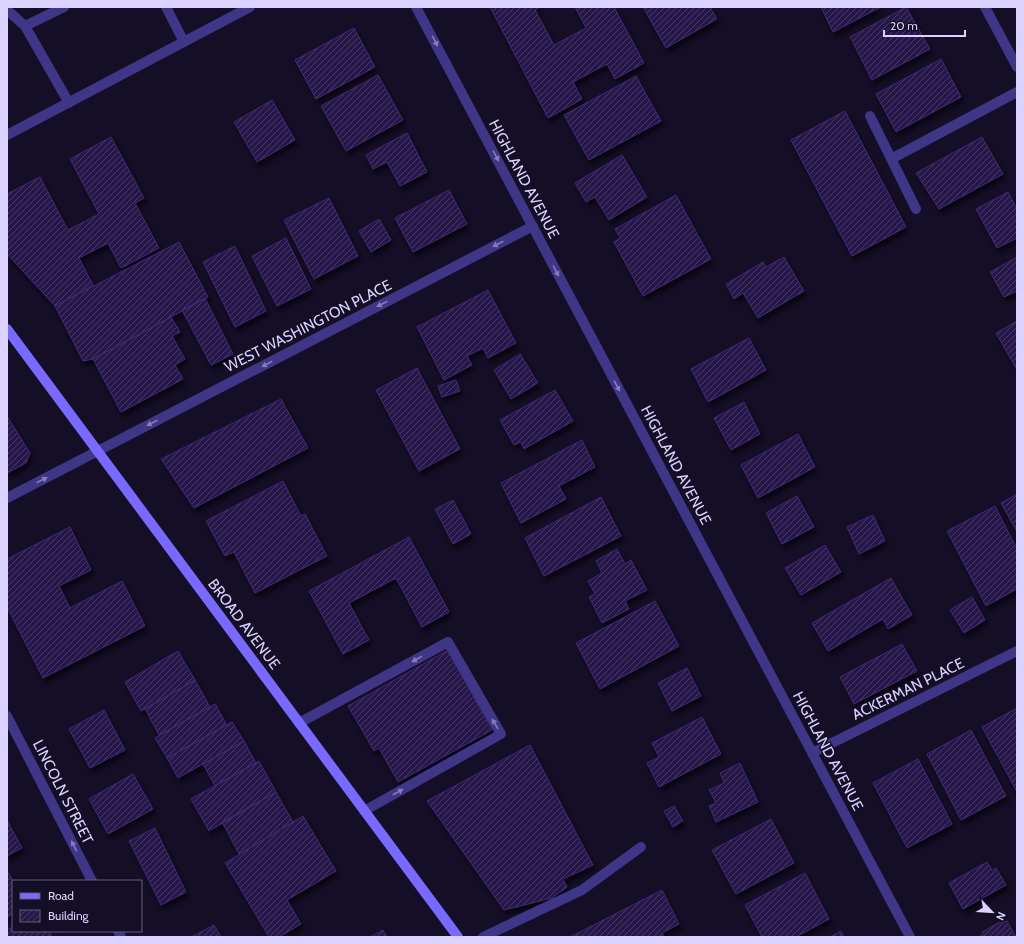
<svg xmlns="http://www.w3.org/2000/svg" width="1024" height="944" font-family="Cabin,sans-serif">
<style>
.building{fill:url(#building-hatch);stroke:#3e2975;filter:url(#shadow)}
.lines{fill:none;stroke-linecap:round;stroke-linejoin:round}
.service{stroke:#403687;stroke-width:10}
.minor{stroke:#403687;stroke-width:10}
.secondary{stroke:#7969ff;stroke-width:10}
.oneway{fill:#867cbd}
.labels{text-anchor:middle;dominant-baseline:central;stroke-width:3;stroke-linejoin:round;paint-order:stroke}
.street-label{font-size:15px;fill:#dbd2ff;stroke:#140e26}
</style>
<defs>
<pattern id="building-hatch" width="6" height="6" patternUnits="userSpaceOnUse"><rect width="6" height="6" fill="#261948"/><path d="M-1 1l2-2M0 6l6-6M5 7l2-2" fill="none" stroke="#453a63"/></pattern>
<filter id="shadow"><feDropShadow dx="2.5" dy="4.5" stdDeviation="2" flood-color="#0009"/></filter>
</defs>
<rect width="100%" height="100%" fill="#140e26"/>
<path class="building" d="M 490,7 L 540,7 L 535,10 L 554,45 L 586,28 L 575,7 L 614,7 L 644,63 L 615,79 L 607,64 L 573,82 L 582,99 L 548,118 Z
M 643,7 L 710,7 L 717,19 L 666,48 Z
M 821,7 L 881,7 L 833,32 Z
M 906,7 L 930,49 L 872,80 L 850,37 Z
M 354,28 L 375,67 L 316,99 L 295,60 Z
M 941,59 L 961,97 L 896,132 L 876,94 Z
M 378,75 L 403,120 L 346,151 L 321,106 Z
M 636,76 L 661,121 L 589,160 L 564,115 Z
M 272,100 L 295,140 L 257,162 L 234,122 Z
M 845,111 L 906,227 L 852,256 L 791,140 Z
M 407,133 L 427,172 L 400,186 L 387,162 L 373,169 L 366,155 Z
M 111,137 L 144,198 L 135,203 L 159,248 L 121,268 L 108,243 L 79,258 L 93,285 L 55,306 L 7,254 L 7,194 L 40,177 L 68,230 L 99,214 L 70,159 Z
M 982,137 L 1003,174 L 939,209 L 916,173 Z
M 622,155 L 647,197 L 609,220 L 595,197 L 586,202 L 575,183 Z
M 449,190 L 467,224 L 413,252 L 395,218 Z
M 1008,192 L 1017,209 L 1017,238 L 997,248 L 976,209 Z
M 676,195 L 711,259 L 643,296 L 614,242 L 620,238 L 615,229 Z
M 329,198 L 358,256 L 314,279 L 284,220 Z
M 379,219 L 391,240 L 371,252 L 359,231 Z
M 286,238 L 311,289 L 277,306 L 252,256 Z
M 179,242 L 208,297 L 93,359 L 83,361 L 55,306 Z
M 235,246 L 266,311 L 235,327 L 203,262 Z
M 784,257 L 804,291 L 758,318 L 743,293 L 734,299 L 726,284 L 763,262 L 766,267 Z
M 1017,257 L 1017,291 L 1004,297 L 990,272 Z
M 488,290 L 516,343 L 488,358 L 483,348 L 467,356 L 472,365 L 444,380 L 417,327 Z
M 205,298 L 233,354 L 211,365 L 182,310 Z
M 171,317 L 180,332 L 172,336 L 185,359 L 175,365 L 183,379 L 121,412 L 93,359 Z
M 1017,321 L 1017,370 L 996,333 Z
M 749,338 L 766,370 L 708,402 L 691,369 Z
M 520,354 L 538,383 L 511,399 L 494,370 Z
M 417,368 L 460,449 L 419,471 L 376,390 Z
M 456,380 L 460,391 L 442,397 L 438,386 Z
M 555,390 L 573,421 L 524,449 L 521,442 L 514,445 L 500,420 Z
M 281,399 L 308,448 L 194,508 L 161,459 Z
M 744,402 L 760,434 L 731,450 L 714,418 Z
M 7,416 L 30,453 L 26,463 L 7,473 Z
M 798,434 L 815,467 L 758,498 L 741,465 Z
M 582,440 L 595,467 L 559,486 L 566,499 L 521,523 L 501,483 Z
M 283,481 L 301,516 L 305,514 L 327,556 L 255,593 L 234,552 L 225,556 L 206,521 Z
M 1017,494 L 1017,532 L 1001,503 Z
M 797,496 L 814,527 L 782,544 L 766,513 Z
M 601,497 L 621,536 L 544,576 L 525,538 Z
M 453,500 L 471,534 L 453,544 L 435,509 Z
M 995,506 L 1017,549 L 1017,589 L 986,606 L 947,531 Z
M 873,515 L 885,541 L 859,554 L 847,527 Z
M 70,527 L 91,570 L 59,586 L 70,608 L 122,581 L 145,626 L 43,678 L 7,607 L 7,559 Z
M 409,537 L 449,612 L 422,627 L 396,578 L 349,603 L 369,640 L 343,654 L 309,591 Z
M 825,545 L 841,572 L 801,595 L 785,568 Z
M 617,549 L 625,564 L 631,560 L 647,590 L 625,601 L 629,609 L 602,623 L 589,597 L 595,594 L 588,581 L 602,573 L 596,561 Z
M 891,578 L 912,615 L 888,629 L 883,619 L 828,651 L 812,623 Z
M 972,597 L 985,620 L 964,633 L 950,610 Z
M 655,601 L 679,646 L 600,689 L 576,643 Z
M 902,644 L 917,671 L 854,704 L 840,677 Z
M 448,650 L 492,730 L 398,782 L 379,748 L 374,751 L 348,706 Z
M 178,651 L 195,680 L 141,711 L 125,682 Z
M 687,668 L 701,696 L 672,711 L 658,683 Z
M 195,680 L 210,707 L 159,735 L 145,709 Z
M 215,704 L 227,725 L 167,758 L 155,738 Z
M 1017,708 L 1017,792 L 982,727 Z
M 104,710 L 125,750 L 90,768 L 69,729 Z
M 702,717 L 721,754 L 659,787 L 647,763 L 659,757 L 652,743 Z
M 232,722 L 244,741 L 178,778 L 167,758 Z
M 971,730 L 1006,796 L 961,820 L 927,754 Z
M 244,741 L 256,763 L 215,786 L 203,764 Z
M 530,745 L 593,865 L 563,879 L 567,887 L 552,898 L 504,910 L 427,801 Z
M 918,759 L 952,824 L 907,848 L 873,783 Z
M 259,761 L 276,792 L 209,831 L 191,799 Z
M 740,763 L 758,802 L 716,822 L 709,806 L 716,803 L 709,790 L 724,783 L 720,773 Z
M 133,774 L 153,809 L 108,834 L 89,799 Z
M 276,792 L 293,822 L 239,854 L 222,822 Z
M 674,806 L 683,821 L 673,827 L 664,811 Z
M 303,816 L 336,871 L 287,900 L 301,924 L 279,937 L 269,937 L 225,863 Z
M 771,819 L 794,863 L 736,894 L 712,850 Z
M 7,820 L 22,848 L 7,856 Z
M 155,828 L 186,892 L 161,905 L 129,841 Z
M 987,862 L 992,870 L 996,868 L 1006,885 L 963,909 L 949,883 Z
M 9,873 L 13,881 L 13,914 L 7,917 L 7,874 Z
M 805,873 L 829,919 L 796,937 L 762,937 L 745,905 Z
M 662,890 L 679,924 L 662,933 L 664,937 L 570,937 Z
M 1007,921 L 1016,937 L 978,937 L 983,935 L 982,932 L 998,923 Z
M 214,925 L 221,937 L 191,937 Z
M 13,927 L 13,931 L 49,931 L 52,937 L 7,937 L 7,930 Z
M 383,930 L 387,937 L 370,937 Z
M 841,931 L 844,937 L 830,937 Z"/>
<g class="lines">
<path class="service" d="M 166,7 L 184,42
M 7,10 L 25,26 L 69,103
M 25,26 L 64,7
M 870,116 L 916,209
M 891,159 L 1017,92
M 299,723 L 448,642 L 501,734 L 364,811
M 483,937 L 582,890 L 641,847"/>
<path class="minor" d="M 416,7 L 910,937
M 985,7 L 1017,67
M 7,135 L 250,7
M 7,498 L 533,226
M 7,716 L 92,881
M 812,753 L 1017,651
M 118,931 L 121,937"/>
<path class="secondary" d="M 7,329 L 458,937"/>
</g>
<defs><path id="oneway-solid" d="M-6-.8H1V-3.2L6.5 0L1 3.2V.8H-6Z"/></defs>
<g class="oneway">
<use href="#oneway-solid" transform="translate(435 41) rotate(62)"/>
<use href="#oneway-solid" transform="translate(496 156) rotate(62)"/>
<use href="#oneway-solid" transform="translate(498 244) rotate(153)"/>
<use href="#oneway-solid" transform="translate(556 271) rotate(62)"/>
<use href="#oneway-solid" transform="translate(382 304) rotate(153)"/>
<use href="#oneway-solid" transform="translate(267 364) rotate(152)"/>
<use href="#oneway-solid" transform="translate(617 386) rotate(62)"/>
<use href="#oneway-solid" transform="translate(152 423) rotate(153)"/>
<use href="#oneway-solid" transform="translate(42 480) rotate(-27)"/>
<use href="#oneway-solid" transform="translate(417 659) rotate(151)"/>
<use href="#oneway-solid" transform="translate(495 724) rotate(-120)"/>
<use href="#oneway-solid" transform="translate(398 792) rotate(-29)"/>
<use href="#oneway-solid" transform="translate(74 846) rotate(-117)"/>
</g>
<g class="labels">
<g class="street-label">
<text transform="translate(524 179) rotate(62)">HIGHLAND AVENUE</text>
<text transform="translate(308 326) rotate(-27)">WEST WASHINGTON PLACE</text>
<text transform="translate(676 465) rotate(62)">HIGHLAND AVENUE</text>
<text transform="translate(244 624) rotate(53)">BROAD AVENUE</text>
<text transform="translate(908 689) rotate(-26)">ACKERMAN PLACE</text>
<text transform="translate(828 751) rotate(62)">HIGHLAND AVENUE</text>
<text transform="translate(63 792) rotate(63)">LINCOLN STREET</text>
</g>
</g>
<rect width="1024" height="944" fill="none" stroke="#dbd2ff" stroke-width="16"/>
<rect x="12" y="880" width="130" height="52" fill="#140e26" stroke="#645c7d"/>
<rect x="20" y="893" width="20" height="6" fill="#7969ff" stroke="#645c7d"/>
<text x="48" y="900" font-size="12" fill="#dbd2ff">Road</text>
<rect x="20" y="910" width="20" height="12" fill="url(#building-hatch)" stroke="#645c7d"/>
<text x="48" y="920" font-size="12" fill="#dbd2ff">Building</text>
<g transform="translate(992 912) rotate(115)" stroke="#140e26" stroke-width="3" paint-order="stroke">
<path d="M0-3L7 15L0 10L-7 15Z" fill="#dbd2ff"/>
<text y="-6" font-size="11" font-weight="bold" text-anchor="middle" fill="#dbd2ff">N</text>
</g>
<path d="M884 30v6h81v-6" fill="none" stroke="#dbd2ff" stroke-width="2"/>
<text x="890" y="30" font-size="12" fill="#dbd2ff" stroke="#140e26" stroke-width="3" paint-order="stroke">20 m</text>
</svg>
